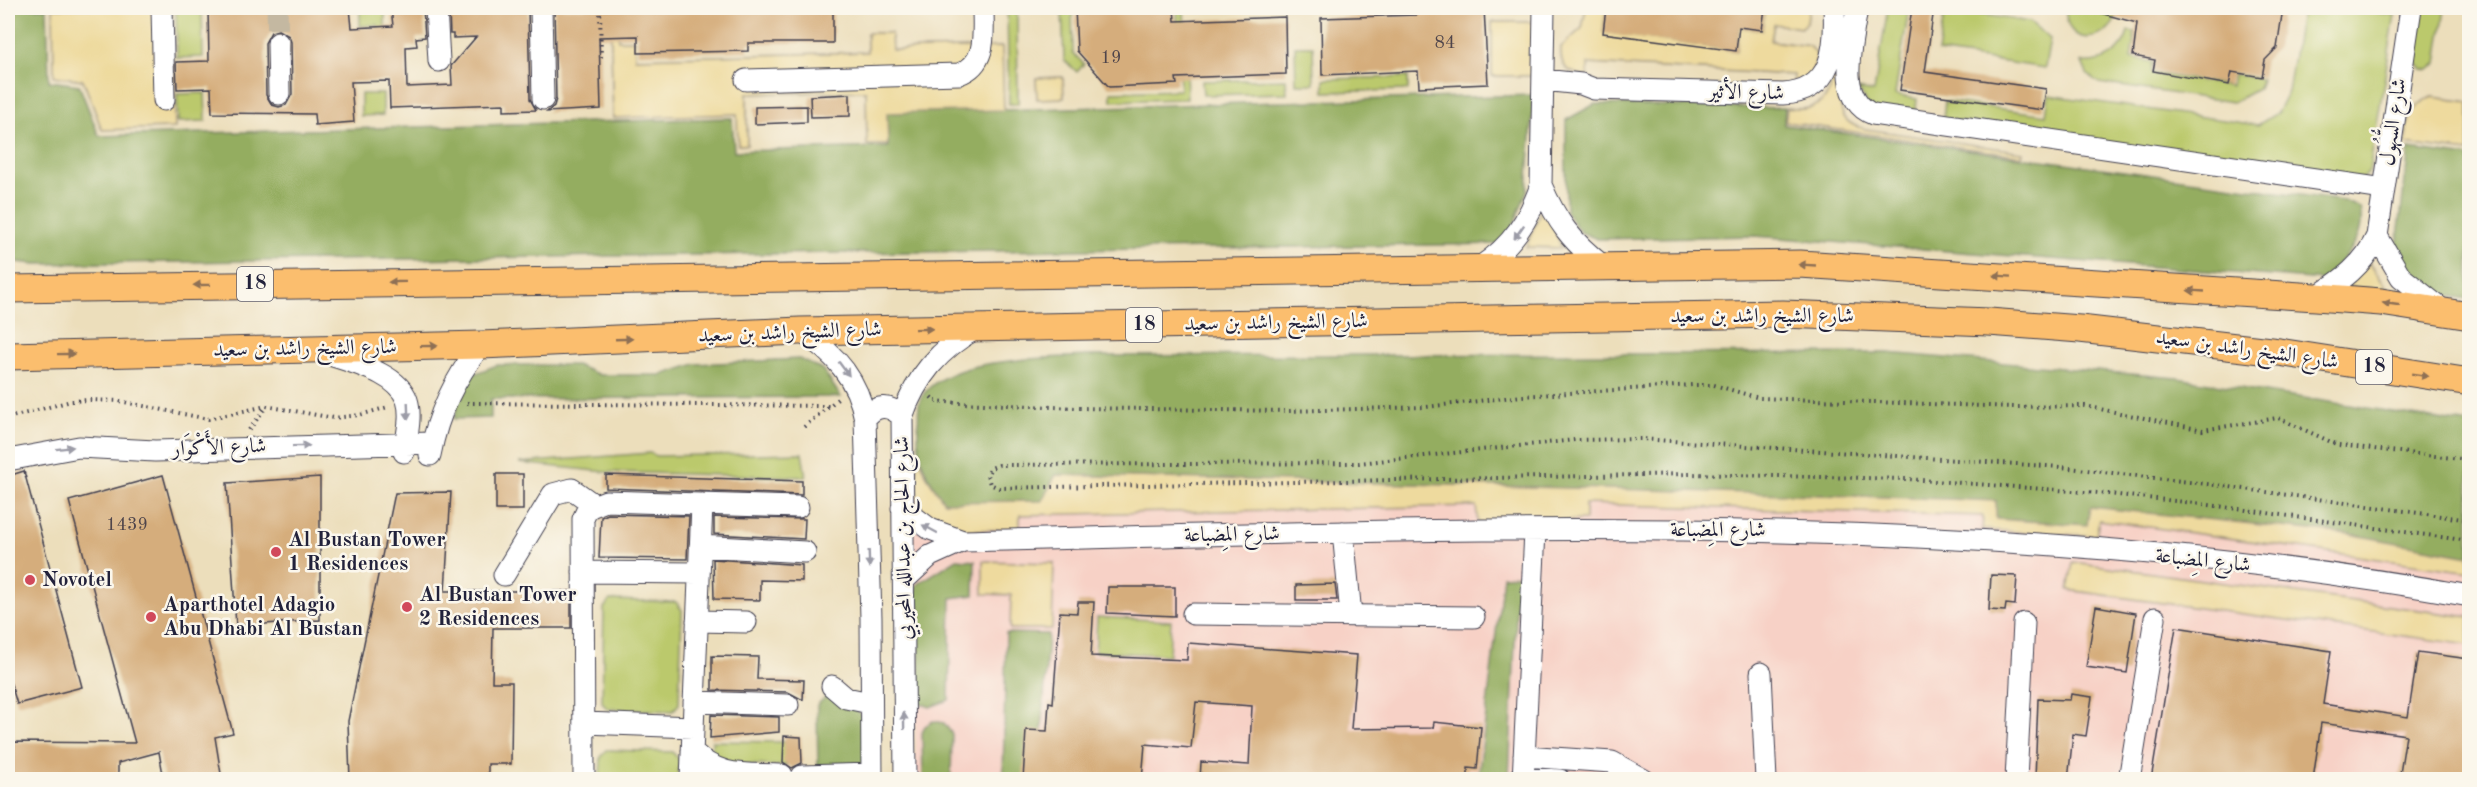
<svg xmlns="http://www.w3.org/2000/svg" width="2477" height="787" font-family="'Old Standard TT',Amiri,serif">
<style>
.built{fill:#f7d1c6}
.green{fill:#bbc96c;stroke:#6e7654;stroke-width:1.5}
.forest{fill:#94ad60;stroke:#5b684e;stroke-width:1.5}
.sand{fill:#eeda9e;stroke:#887e6c;stroke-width:1.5}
.building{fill:#d5ad7b;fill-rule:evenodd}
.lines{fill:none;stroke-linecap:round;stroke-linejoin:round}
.minor-tunnel{stroke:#c4b8a1;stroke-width:21;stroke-dasharray:21 10;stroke-linecap:butt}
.minor-casing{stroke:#403e4e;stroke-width:23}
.major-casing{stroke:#403e4e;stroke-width:29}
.path{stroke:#403e4e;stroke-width:4;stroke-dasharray:1.5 4.5;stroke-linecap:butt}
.minor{stroke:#fff;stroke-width:21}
.major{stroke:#fbbe6e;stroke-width:27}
.oneway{fill:#9c9ca7}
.oneway2{fill:#8e7054}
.poi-dot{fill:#d1495b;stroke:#fbf7ec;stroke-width:2}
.labels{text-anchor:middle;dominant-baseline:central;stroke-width:5;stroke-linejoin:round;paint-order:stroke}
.number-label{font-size:18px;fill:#4f454b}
.shield{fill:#fbf7ec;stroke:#636270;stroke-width:1.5}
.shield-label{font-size:20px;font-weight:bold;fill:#22223b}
.street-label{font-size:21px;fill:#22223b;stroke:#fbf7ec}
.poi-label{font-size:21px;font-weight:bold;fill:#22223b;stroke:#fbf7ec;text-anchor:start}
</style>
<rect width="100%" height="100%" fill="#fbf7ec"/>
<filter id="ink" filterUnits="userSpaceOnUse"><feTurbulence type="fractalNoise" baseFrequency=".0167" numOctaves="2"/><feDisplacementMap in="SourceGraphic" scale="12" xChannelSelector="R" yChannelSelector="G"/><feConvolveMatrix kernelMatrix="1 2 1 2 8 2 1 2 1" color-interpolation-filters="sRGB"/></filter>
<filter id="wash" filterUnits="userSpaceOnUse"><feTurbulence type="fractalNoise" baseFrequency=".008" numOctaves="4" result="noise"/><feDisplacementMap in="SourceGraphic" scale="24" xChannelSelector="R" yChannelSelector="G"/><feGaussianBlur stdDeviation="1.35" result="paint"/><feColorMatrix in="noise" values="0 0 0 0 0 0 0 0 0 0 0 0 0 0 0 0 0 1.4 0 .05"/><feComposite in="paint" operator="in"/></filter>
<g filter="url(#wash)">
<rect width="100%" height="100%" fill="#ecdebb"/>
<path class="built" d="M 912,468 L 1039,468 L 2469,510 L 2469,779 L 916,779 Z"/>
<path class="green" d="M 176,8 L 202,8 L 203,57 L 177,58 Z
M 360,8 L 385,8 L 385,42 L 379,42 L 378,25 L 360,26 Z
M 1007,8 L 1017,8 L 1018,104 L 1009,104 Z
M 1062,8 L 1072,8 L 1073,53 L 1084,64 L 1077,72 L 1064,60 Z
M 1177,8 L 1184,8 L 1187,99 L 1111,101 L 1111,92 L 1180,90 Z
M 1888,8 L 1909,8 L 1895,95 L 1917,99 L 1915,117 L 1872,111 L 1857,89 L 1874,92 Z
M 2066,8 L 2119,8 C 2113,45 2063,50 2066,8 Z
M 2306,8 L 2347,8 L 2395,15 L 2369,172 L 2360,180 L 1943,119 L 1945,101 L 2046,115 L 2049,95 L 2258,125 L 2277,113 L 2288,92 L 2300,18 Z
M 2423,8 L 2445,8 L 2437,63 L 2429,70 L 2422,69 L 2415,60 Z
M 1945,9 L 2030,22 L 2050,39 L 2045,68 L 1938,52 Z
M 2128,31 L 2135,32 L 2131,58 L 2153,62 L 2151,73 L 2231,86 L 2233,74 L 2261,79 L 2258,89 L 2233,102 L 2099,83 L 2087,74 L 2082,62 C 2103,64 2124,52 2128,31 Z
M 1295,46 L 1313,46 L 1314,84 L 1296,84 Z
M 1408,77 L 1408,90 L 1324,92 L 1324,79 Z
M 1286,79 L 1287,93 L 1203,95 L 1202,81 Z
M 205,93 L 206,121 L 178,122 L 177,94 Z
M 361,94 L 383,94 L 383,115 L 361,116 Z
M 650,453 L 656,456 L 802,453 L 806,477 L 606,472 L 519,463 Z
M 610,600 L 676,602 L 682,610 L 679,704 L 673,711 L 607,709 L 602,702 L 604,608 Z
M 1097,617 L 1171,621 L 1169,655 L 1095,652 Z
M 712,741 L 787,742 L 786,766 L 711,764 Z
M 607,750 L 672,752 L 679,759 L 678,779 L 600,779 L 601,757 Z"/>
<path class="forest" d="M 8,8 L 47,8 L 49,81 L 79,85 L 99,136 L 732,118 L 734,151 L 888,147 L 887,113 L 1534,95 L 1527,191 L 1506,244 L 36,264 L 8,261 Z
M 1595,104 L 1785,108 L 1784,125 L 2344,201 L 2360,208 C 2367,239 2344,259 2323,280 L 1755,236 L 1597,239 L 1580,232 L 1566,212 L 1566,120 Z
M 2409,149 L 2469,157 L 2469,299 C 2427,294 2420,287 2396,252 Z
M 1888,353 L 2177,378 L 2469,424 L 2469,556 L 2349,534 L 2091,507 L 2087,525 L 1996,519 L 1996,501 C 1683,489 1369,484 1056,475 L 1042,501 L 944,502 C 925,474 917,460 918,426 C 919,418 917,405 921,398 C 946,356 1043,359 1086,356 Z
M 800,359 L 823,370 L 841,397 L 491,399 L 491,418 L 454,419 L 463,378 L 497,365 L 576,365 L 600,375 L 662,375 L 695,364 Z
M 957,559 L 975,561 L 974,595 L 951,598 L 949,700 L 930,707 L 919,703 L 919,605 L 915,604 L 916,585 Z
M 1518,575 L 1509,779 L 1478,779 L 1503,576 Z
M 1006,633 L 1048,634 L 1039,779 L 1003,780 Z
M 835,688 L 866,720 L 867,766 L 818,774 L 817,705 Z
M 933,721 L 944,723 L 952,734 L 951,779 L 923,779 L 922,733 L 925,726 Z"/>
<path class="sand" d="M 53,8 L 172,8 L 175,128 L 102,130 L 83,80 L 54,76 Z
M 1586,8 L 1606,8 L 1603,32 L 1736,51 L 1739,27 L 1762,30 L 1765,8 L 1809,8 L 1807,23 L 1801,28 L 1774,24 L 1771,41 L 1810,46 L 1817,55 L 1813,74 L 1793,87 L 1794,75 L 1588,64 L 1588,77 C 1569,73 1559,68 1561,47 L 1582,28 Z
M 1840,8 L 1851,8 C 1848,32 1831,98 1845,118 C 1850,125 1857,126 1865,129 L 2023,152 L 2022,156 L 1785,122 L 1787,108 C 1806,111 1821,109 1830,90 L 1841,22 Z
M 610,10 L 617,10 L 618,40 L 634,40 L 635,58 L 867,52 L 867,33 L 891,33 L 892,50 L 1002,47 L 1004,110 L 887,113 L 888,145 L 867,145 L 866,91 L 747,94 L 747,145 L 738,145 L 737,114 L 613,118 Z
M 1492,22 L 1537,22 L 1537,76 L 1492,76 Z
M 1063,77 L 1064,98 L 1037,99 L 1036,78 Z
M 2432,97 L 2469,102 L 2469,152 L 2405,144 C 2409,121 2408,107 2432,97 Z
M 1546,198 L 1561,248 L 1526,247 Z
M 2369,262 L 2388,290 L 2347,287 Z
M 917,451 L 927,477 L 944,502 L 1042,501 L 1056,475 C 1369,484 1683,489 1996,501 L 1996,519 L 2087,525 L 2090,507 L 2349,534 L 2469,556 L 2470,572 L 2099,520 L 2096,536 L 1982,530 L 1983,516 L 1585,504 L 1585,520 L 1478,524 L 1476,506 L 1020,515 L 1020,529 L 945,531 L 917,508 Z
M 983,561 L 1054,563 L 1052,629 L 1010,629 L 1011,595 L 983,594 Z
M 2073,562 L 2469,617 L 2469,645 L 2068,590 Z"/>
<g id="blocks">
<path class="building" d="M 208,8 L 350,8 L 352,28 L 393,26 L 391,8 L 423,8 L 425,37 L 416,38 L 417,46 L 406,47 L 407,87 L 452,85 L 451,66 L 476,37 L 453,38 L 453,34 L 450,34 L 449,13 L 454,8 L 528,8 L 530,99 L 536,110 L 504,111 L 504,104 L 390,108 L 389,81 L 351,82 L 354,122 L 315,125 L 314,114 L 212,113 L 211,88 L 177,89 L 176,62 L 209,61 ZM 278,30 L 289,36 L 291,42 L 292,94 L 286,105 L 279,107 L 272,105 L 266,95 L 265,43 L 271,32 Z
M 554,8 L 833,8 L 833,43 L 748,43 L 748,51 L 638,53 L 638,36 L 599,37 L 601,109 L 547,112 L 554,106 L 556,99 Z
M 1075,8 L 1174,8 L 1175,21 L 1285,17 L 1286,74 L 1176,78 L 1177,84 L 1109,87 L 1077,51 Z
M 1484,8 L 1488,84 L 1419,87 L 1418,71 L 1322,75 L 1321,18 L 1416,15 L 1416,11 Z
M 1606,8 L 1765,8 L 1762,30 L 1739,27 L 1736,51 L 1603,33 Z
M 1912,8 L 1934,8 L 1925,72 L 2046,89 L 2043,110 L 1900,90 Z
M 2097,8 L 2283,8 L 2277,48 L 2265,60 L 2262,77 L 2232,72 L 2229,85 L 2153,71 L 2155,60 L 2133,56 L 2137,23 L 2096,12 Z
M 850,94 L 850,116 L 811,117 L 810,96 Z
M 807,106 L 807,122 L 755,124 L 755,107 Z
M 24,471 L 82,687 L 17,704 L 11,684 L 8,685 L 8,476 Z
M 496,474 L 523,474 L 523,510 L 496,510 Z
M 163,475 L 233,733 L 215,737 L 222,780 L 164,780 L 159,752 L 118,763 L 118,780 L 8,780 L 8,742 L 135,743 L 69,501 Z
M 606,475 L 802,481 L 802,495 L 606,488 Z
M 320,477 L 320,620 L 236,626 L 227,483 Z
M 451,492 L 445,591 L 571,591 L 571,628 L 493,628 L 492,682 L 512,682 L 511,764 L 488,764 L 488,780 L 350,780 L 348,721 L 395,493 Z
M 608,514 L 689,516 L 687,559 L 599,558 L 601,517 Z
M 714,517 L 805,519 L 804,539 L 714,534 Z
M 713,559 L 802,565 L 802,581 L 760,580 L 760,600 L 714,599 Z
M 1991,575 L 2017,576 L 2015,605 L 2006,604 L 2005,611 L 1989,610 Z
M 1335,584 L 1337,600 L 1296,600 L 1296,585 Z
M 1108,587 L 1175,587 L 1175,616 L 1107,613 Z
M 1078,602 L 1094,602 L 1091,656 L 1187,660 L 1188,643 L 1357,655 L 1351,729 L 1433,728 L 1434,722 L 1481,727 L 1477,769 L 1468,768 L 1468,780 L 1200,780 L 1201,762 L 1249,765 L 1252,706 L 1196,702 L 1191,748 L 1145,744 L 1142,780 L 1023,780 L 1026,730 L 1047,731 L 1049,702 L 1053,703 L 1060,612 L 1077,613 Z
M 2096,606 L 2136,613 L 2127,673 L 2086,667 Z
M 2176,627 L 2331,651 L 2323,704 L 2408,717 L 2418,652 L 2469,659 L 2469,780 L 2399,780 L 2406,735 L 2321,723 L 2313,780 L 2151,780 Z
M 712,656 L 758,657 L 757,679 L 804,680 L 803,700 L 788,692 L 712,690 Z
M 2071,694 L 2092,697 L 2086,736 L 2073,734 L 2068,780 L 2035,780 L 2038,699 L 2070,700 Z
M 711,715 L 779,717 L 779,732 L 710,738 Z
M 784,736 L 801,737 L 802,763 L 792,768 L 783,762 Z"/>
</g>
</g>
<g filter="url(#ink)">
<use href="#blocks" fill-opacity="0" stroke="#403e4e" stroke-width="1.5"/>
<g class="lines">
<path class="minor-tunnel" d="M 277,8 L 278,43"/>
<defs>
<path id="minor" d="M 162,8 L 164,100
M 436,8 L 439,61
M 541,8 L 543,99
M 1857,8 C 1853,40 1834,99 1873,114 L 2384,189
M 278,43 L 279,94
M 746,80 L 959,74 C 988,64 983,33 983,8
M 1543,80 L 1581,84 L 1594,89 L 1783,94 C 1833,92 1836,47 1834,8
M 1541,185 C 1557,222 1571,241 1603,266
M 2377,236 L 2401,277 L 2444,311
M 1480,267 C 1512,246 1529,220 1541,185 L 1544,8
M 2316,297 C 2342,280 2364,265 2377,236 L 2411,8
M 800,331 C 834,352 858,379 865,419 L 871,618 L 872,780
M 322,352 C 347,362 397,371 407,400 C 412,415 407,436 404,452
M 865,419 C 875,404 890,404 902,417
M 430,455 C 438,412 455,378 481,345
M 8,460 L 79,447 L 155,451 L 432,443
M 902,508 L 930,529 L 963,541 C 1465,529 1973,507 2470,596
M 1343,532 L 1351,615
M 700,546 L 805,552
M 583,572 L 699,573
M 504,575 L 553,494 L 572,489 L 593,504
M 904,580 L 930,556 L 963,541
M 1193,614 L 1474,617
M 697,621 L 746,622
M 1761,673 L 1766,780
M 832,686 L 846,698 L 870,703
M 694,702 L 788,705
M 584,723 L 693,727
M 692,751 C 720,779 746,773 782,775
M 1524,756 L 1612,762 L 1644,780
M 802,776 L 872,774
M 1523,778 L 1560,780
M 584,780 L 583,519 L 588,508 L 606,501 L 798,507
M 691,780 L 702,504
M 905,780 L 902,417 C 916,377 939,349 977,328
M 1523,780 L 1535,531
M 2016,780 L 2024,623
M 2129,780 L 2155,618"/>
<path id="major" d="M 8,289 L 1800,264 L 2316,297 L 2381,302 L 2470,316
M 8,356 L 481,345 L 800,331 L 1783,314 L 1989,322 L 2080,329 L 2279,352 L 2470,382"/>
</defs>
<use href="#minor" class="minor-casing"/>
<use href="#major" class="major-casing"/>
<path class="path" d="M 600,8 L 601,60
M 931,397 L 935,401 L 959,403 L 1077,408 L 1288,411 L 1426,407 L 1522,396 L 1693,385 L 1714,385 L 1759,398 L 2015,407 L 2085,406 L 2203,430 L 2278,418 L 2338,445 L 2470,460
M 467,403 L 830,406
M 8,418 L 71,401 L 90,400 L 119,401 L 208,419 L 266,406 L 334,418 L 360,415 L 388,407
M 804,427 L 840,397
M 249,430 L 266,407
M 2470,520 L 2215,485 L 2061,467 L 1641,439 L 1575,440 L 1359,463 L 999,465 L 991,468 L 987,475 L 990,484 L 999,488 L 1690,474 L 1907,479 L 2099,493 L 2195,503 L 2470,541"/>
<use href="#minor" class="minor"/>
<use href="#major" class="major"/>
</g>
<defs><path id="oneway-solid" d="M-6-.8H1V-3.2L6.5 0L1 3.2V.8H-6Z" transform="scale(1.5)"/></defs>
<g class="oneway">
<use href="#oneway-solid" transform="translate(1519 232) rotate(125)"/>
<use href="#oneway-solid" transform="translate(844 369) rotate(53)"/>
<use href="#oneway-solid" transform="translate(408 411) rotate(88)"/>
<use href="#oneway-solid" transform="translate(301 446) rotate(-1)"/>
<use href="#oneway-solid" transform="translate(65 448) rotate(-7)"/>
<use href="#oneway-solid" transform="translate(930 529) rotate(-152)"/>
<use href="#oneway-solid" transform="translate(869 559) rotate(88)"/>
<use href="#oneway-solid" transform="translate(904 721) rotate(-91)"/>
</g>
<g class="oneway2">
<use href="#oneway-solid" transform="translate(1807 265) rotate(-177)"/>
<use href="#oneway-solid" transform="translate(2002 276) rotate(-176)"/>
<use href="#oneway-solid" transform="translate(397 282) rotate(179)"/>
<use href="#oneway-solid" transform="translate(202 285) rotate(179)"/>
<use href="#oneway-solid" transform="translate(2196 291) rotate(-177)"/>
<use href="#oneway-solid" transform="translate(2391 304) rotate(-172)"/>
<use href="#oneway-solid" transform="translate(924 329) rotate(-1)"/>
<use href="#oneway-solid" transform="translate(624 339) rotate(-2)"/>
<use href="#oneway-solid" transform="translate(429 346) rotate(-1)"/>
<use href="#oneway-solid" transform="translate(66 354) rotate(-1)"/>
<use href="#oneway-solid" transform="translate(2420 375) rotate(9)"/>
</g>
</g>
<g class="poi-dot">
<circle cx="276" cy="552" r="6"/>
<circle cx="30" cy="580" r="6"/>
<circle cx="407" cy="607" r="6"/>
<circle cx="151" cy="617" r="6"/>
</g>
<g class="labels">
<g class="number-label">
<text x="1445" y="43">84</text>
<text x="1111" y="58">19</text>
<text x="127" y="525">1439</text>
</g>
<g class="shield">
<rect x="237" y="267" width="36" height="34" rx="4.5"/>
<rect x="1126" y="308" width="36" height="34" rx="4.5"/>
<rect x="2356" y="350" width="36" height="34" rx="4.5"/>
</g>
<g class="shield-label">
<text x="255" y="284">18</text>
<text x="1144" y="325">18</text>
<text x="2374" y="367">18</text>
</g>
<g class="street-label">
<text transform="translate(1746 93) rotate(1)">شارع الأثير</text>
<text transform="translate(2394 122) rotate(-82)">شارع السُّهُول</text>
<text x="1762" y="316">شارع الشيخ راشد بن سعيد</text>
<text transform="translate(1276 323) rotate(-1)">شارع الشيخ راشد بن سعيد</text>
<text transform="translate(790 333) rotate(-2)">شارع الشيخ راشد بن سعيد</text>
<text transform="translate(305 349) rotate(-1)">شارع الشيخ راشد بن سعيد</text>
<text transform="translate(2247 350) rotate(8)">شارع الشيخ راشد بن سعيد</text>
<text transform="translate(219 448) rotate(-2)">شارع الأَكْوَار</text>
<text x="1718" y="530">شارع المِضباعة</text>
<text transform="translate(1232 535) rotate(-1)">شارع المِضباعة</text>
<text transform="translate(904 538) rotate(-91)">شارع الحاج بن عبدالله المحيربي</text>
<text transform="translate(2203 561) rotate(6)">شارع المِضباعة</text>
</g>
<g class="poi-label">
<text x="288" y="540">Al Bustan Tower<tspan x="288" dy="24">1 Residences</tspan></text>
<text x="42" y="580">Novotel</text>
<text x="419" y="595">Al Bustan Tower<tspan x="419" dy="24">2 Residences</tspan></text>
<text x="163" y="605">Aparthotel Adagio<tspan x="163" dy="24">Abu Dhabi Al Bustan</tspan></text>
</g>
</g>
<rect width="2477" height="787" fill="none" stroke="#fbf7ec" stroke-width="30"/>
</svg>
